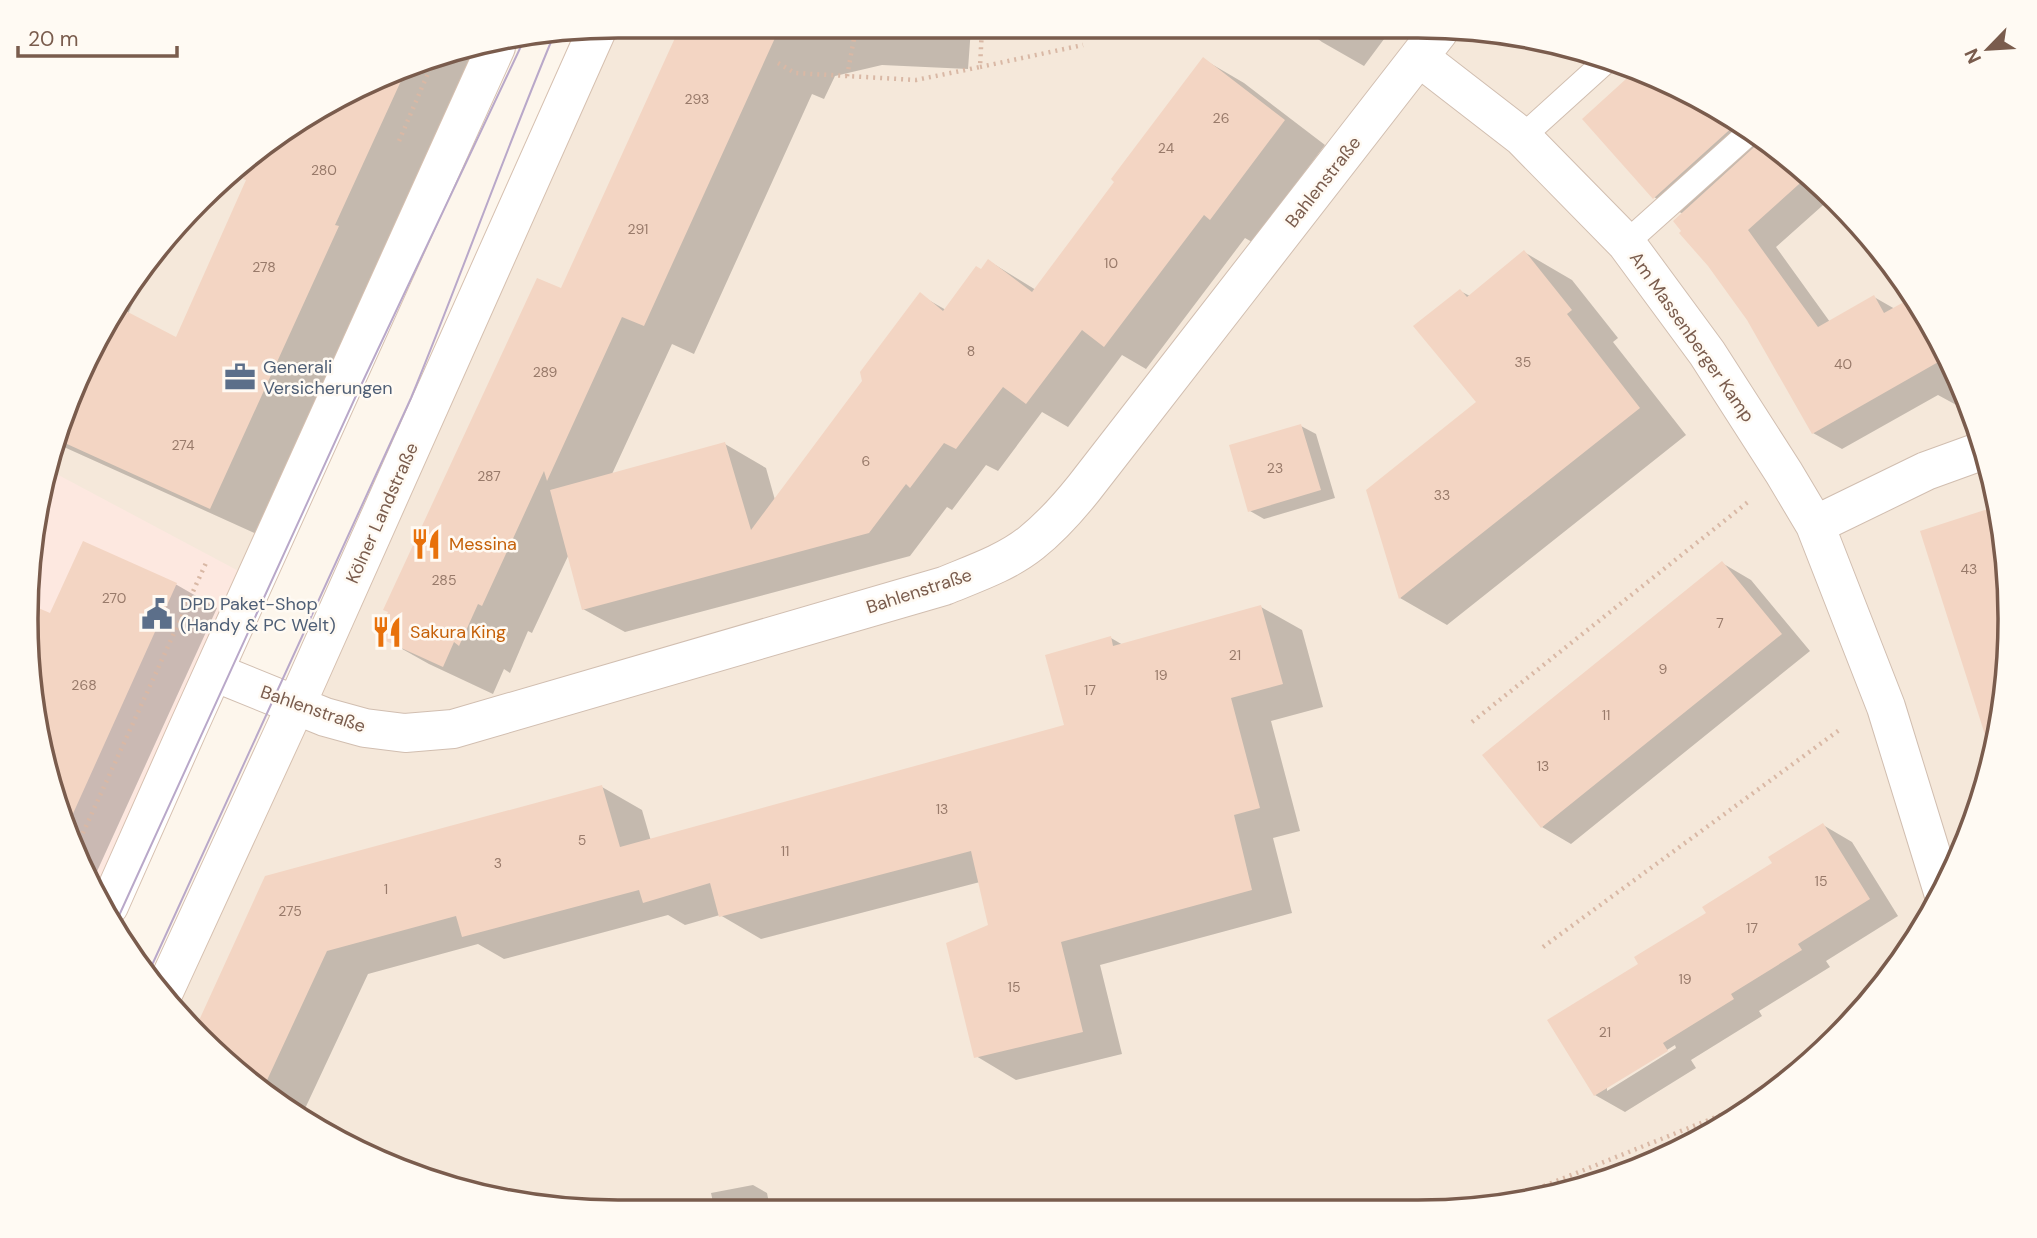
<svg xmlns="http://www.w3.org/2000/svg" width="2037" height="1238" font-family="'DM Sans',sans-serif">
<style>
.residential{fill:#f5e8da}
.commercial{fill:#fde8e0}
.shadow{fill:#0003;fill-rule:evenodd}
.building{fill:#f3d5c3}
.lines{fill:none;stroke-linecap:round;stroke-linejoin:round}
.service-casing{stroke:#d1beb0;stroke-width:26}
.minor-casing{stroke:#d1beb0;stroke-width:40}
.secondary-casing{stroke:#d6c0b0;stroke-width:40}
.path{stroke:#d9b8a5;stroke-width:4.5;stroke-dasharray:2 5;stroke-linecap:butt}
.service{stroke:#fff;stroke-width:24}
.minor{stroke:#fff;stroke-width:38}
.secondary{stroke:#fff;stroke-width:38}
.tram{stroke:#b9a8c9;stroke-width:2}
.labels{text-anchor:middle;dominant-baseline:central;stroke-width:5;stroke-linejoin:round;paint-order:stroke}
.number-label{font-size:14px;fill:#987a6a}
.street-label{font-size:18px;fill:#7a5c4d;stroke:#fffaf3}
.service-label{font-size:18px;fill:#4e5e75;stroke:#fffaf3;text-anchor:start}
.food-label{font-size:18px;fill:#c56008;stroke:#fffaf3;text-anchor:start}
.rim{fill:none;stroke:#7a5c4d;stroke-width:3.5}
</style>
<rect width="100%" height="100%" fill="#fdf6ec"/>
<path class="residential" d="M 619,26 L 1495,31 L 1644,71 L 1779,149 L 1863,228 L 1931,322 L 1979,428 L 2006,541 L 2009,657 L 1991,772 L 1950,881 L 1888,980 L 1809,1064 L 1714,1133 L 1608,1180 L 1457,1210 L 542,1207 L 393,1167 L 258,1089 L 170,1001 L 606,28 Z
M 484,48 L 105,897 L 58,809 L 26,619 L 58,429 L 149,258 L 258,149 L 429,58 Z"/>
<path class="commercial" d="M 51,471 L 248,576 L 105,897 L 58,809 L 26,619 Z"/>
<path class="shadow" d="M 681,27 L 971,28 L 968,69 L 882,65 L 835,76 L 824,99 L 812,94 L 694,354 L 672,344 L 612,474 L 725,444 L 766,468 L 775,500 L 863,381 L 920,295 L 946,310 L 989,261 L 1036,290 L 1116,182 L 1203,59 L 1244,83 L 1325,145 L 1252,242 L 1245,238 L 1146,369 L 1122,355 L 1068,427 L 1042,412 L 998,471 L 986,465 L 952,510 L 947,507 L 910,556 L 625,632 L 583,609 L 569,554 L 532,633 L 528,631 L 510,673 L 504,669 L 493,694 L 429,664 L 379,636 L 561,291 Z
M 1306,30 L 1390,31 L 1364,66 L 1322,42 Z
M 491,47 L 259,535 L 55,443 L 58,429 L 145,265 L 149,267 L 128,314 L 177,339 L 290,132 L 429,58 Z
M 1625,66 L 1644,71 L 1779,149 L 1831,198 L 1776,247 L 1830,322 L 1874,297 L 1895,309 L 1914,298 L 1931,322 L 1968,403 L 1960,407 L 1938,395 L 1842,449 L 1813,433 L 1749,319 L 1683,214 L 1654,197 L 1635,74 Z
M 1524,252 L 1572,280 L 1618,338 L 1613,342 L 1686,435 L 1447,625 L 1400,598 L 1478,403 L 1460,291 L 1470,296 Z
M 1301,426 L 1316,434 L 1335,498 L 1264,519 L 1250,511 Z
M 1998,507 L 2006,541 L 2010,657 L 1993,756 L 1922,532 Z
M 84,543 L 177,585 L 217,608 L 94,878 L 58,809 L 26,619 L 28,605 L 51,616 Z
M 1722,563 L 1751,580 L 1810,651 L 1571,844 L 1542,827 Z
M 1261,607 L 1302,630 L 1323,707 L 1271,721 L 1300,831 L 1273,838 L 1292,913 L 1100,965 L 1122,1054 L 1016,1080 L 976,1056 L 990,926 L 980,882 L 761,939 L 720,915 L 685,925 L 668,915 L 504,959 L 478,944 L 368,974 L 302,1115 L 258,1089 L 197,1028 L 266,877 L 602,787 L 642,810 L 651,841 L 1067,727 L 1111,638 L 1123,645 Z
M 1823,825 L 1852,842 L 1898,916 L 1826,961 L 1830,967 L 1759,1011 L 1762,1016 L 1691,1060 L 1696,1068 L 1625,1112 L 1595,1095 L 1641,965 ZM 1675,1045 L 1676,1048 L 1607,1091 L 1607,1087 Z
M 753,1185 L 767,1193 L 770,1208 L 714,1207 L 711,1193 Z"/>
<path class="building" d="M 680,27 L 780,27 L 644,326 L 622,317 L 547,481 L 544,471 L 482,606 L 478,604 L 459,646 L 454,642 L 443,667 L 377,637 L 388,612 L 383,610 L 537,278 L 561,288 Z
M 1203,57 L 1285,120 L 1210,220 L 1204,215 L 1104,347 L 1082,330 L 1026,404 L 1003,387 L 956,449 L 944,443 L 910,488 L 906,484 L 869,533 L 582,610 L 550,490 L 725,442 L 751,530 L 862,381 L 860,372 L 920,292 L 943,311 L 976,266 L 981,269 L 988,259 L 1032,292 L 1114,182 L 1111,179 Z
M 1637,69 L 1644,71 L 1736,124 L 1653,199 L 1582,119 Z
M 406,70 L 335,225 L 339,226 L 210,509 L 56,439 L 58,429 L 122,309 L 176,337 L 246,180 L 243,179 L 256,151 Z
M 1763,139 L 1779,149 L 1808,176 L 1748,230 L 1818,327 L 1874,295 L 1884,313 L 1913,297 L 1931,322 L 1947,357 L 1812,434 L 1747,320 L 1708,266 L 1679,233 L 1681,231 L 1673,221 Z
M 1524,250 L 1572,310 L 1567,314 L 1640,408 L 1399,599 L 1366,490 L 1476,402 L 1413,326 L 1460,289 L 1467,297 Z
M 1301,424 L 1321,490 L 1248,512 L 1229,445 Z
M 1997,506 L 2006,541 L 2009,658 L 1993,760 L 1920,531 Z
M 83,541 L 177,583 L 67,827 L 58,809 L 26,619 L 29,604 L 50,613 Z
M 1722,561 L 1782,634 L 1541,828 L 1482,755 Z
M 1261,605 L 1283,684 L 1231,698 L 1260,808 L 1234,815 L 1252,890 L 1061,942 L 1083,1032 L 974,1058 L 946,943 L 988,925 L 971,851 L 719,917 L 710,883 L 643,903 L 639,890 L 462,937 L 456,916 L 327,951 L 262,1091 L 196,1027 L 265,876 L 602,785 L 620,847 L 1064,725 L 1045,655 L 1111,636 L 1113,646 Z
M 1823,823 L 1870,899 L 1798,944 L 1802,950 L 1731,994 L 1734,999 L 1663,1043 L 1668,1051 L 1594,1096 L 1547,1020 L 1638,964 L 1634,957 L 1706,913 L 1702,907 L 1772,863 L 1768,857 Z"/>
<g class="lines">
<defs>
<path id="service" d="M 1522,137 L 1606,61
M 1626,243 L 1750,132"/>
<path id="minor" d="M 1420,58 L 1522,137 L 1626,243 L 1707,353 L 1784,473 L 1815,525 L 1886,707 L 1943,892
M 1815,525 L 1926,471 L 1984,450
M 214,672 L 325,717 L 365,728 L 405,733 L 453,729 L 944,586 C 973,574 1006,563 1031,543 C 1051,527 1068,508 1084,488 L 1439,31"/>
<path id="secondary" d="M 109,906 L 188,728 L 496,47
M 163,994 L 296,705 L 597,30"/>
</defs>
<use href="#service" class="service-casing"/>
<use href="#minor" class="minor-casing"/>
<use href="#secondary" class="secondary-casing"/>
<path class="path" d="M 778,63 L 795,73 L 916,80 L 980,67 L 982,28
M 980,67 L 1083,45
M 847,76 L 856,28
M 399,141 L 435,57
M 1472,722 L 1748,502
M 77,846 L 206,563
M 1543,947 L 1842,728
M 1546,1193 L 1544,1186 L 1761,1099"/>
<use href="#service" class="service"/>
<use href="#minor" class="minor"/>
<use href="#secondary" class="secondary"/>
<path class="tram" d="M 117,920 L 355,398 L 523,42
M 147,976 L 411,398 C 460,279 503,157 553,37"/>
</g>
<defs>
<symbol id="office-bare" viewBox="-9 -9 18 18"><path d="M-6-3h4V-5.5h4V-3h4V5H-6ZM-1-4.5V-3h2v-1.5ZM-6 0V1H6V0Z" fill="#5c6f8a" stroke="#fffaf3" stroke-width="2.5" paint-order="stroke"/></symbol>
<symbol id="restaurant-bare" viewBox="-9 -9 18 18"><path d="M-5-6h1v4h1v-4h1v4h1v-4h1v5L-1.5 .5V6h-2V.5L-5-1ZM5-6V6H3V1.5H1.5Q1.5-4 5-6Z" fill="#e8710a" stroke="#fffaf3" stroke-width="2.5" paint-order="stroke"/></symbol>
<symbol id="civic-bare" viewBox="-9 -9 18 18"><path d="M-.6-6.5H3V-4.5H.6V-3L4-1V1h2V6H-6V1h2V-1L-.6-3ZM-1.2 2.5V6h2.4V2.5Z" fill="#5c6f8a" stroke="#fffaf3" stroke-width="2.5" paint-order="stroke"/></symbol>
</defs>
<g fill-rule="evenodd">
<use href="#office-bare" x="218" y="355" width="44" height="44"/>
<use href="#restaurant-bare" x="404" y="522" width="44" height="44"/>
<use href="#civic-bare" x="135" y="592" width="44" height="44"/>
<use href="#restaurant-bare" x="365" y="610" width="44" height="44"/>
</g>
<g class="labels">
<g class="number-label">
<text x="697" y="99">293</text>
<text x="1221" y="118">26</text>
<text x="1166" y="148">24</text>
<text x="324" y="170">280</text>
<text x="638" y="229">291</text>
<text x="1111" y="263">10</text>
<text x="264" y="267">278</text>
<text x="971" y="351">8</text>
<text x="1523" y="362">35</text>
<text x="1843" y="364">40</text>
<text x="545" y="372">289</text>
<text x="183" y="445">274</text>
<text x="866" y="461">6</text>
<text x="1275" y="468">23</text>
<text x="489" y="476">287</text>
<text x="1442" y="495">33</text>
<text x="1969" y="569">43</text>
<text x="444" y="580">285</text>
<text x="114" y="598">270</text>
<text x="1720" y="623">7</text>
<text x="1235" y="655">21</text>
<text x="1663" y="669">9</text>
<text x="1161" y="675">19</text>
<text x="84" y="685">268</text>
<text x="1090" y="690">17</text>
<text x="1606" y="715">11</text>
<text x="1543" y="766">13</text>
<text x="942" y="809">13</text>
<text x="582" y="840">5</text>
<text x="785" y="851">11</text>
<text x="498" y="863">3</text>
<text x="1821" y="881">15</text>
<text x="386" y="889">1</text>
<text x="290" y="911">275</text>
<text x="1752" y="928">17</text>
<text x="1685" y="979">19</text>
<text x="1014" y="987">15</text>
<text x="1605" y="1032">21</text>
</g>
<g class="street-label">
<text transform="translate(1323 182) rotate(-52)">Bahlenstraße</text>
<text transform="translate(1692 337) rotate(55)">Am Massenberger Kamp</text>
<text transform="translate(382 513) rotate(-66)">Kölner Landstraße</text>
<text transform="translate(919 591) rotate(-18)">Bahlenstraße</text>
<text transform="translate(313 709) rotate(19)">Bahlenstraße</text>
</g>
<g class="service-label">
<text x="263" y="367">Generali<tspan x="263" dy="21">Versicherungen</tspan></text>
<text x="180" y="604">DPD Paket-Shop<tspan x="180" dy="21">(Handy &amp; PC Welt)</tspan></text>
</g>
<g class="food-label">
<text x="449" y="544">Messina</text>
<text x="410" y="632">Sakura King</text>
</g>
</g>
<path d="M0 0H2037V1238H0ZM618 38H1418A580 580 0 0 1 1998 618V620A580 580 0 0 1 1418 1200H618A580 580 0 0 1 38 620V618A580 580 0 0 1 618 38Z" fill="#fffaf3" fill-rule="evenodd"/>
<path class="rim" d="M618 38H1418A580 580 0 0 1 1998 618V620A580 580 0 0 1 1418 1200H618A580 580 0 0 1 38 620V618A580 580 0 0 1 618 38Z"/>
<g transform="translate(1988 49) rotate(245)" stroke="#fffaf3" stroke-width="5" paint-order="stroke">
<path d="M0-5L12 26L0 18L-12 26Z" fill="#7a5c4d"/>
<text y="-10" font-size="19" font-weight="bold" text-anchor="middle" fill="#7a5c4d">N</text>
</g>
<path d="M18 46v10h159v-10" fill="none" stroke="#7a5c4d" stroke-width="3.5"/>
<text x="28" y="46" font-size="21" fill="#7a5c4d" stroke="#fffaf3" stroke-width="5" paint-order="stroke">20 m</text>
</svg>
